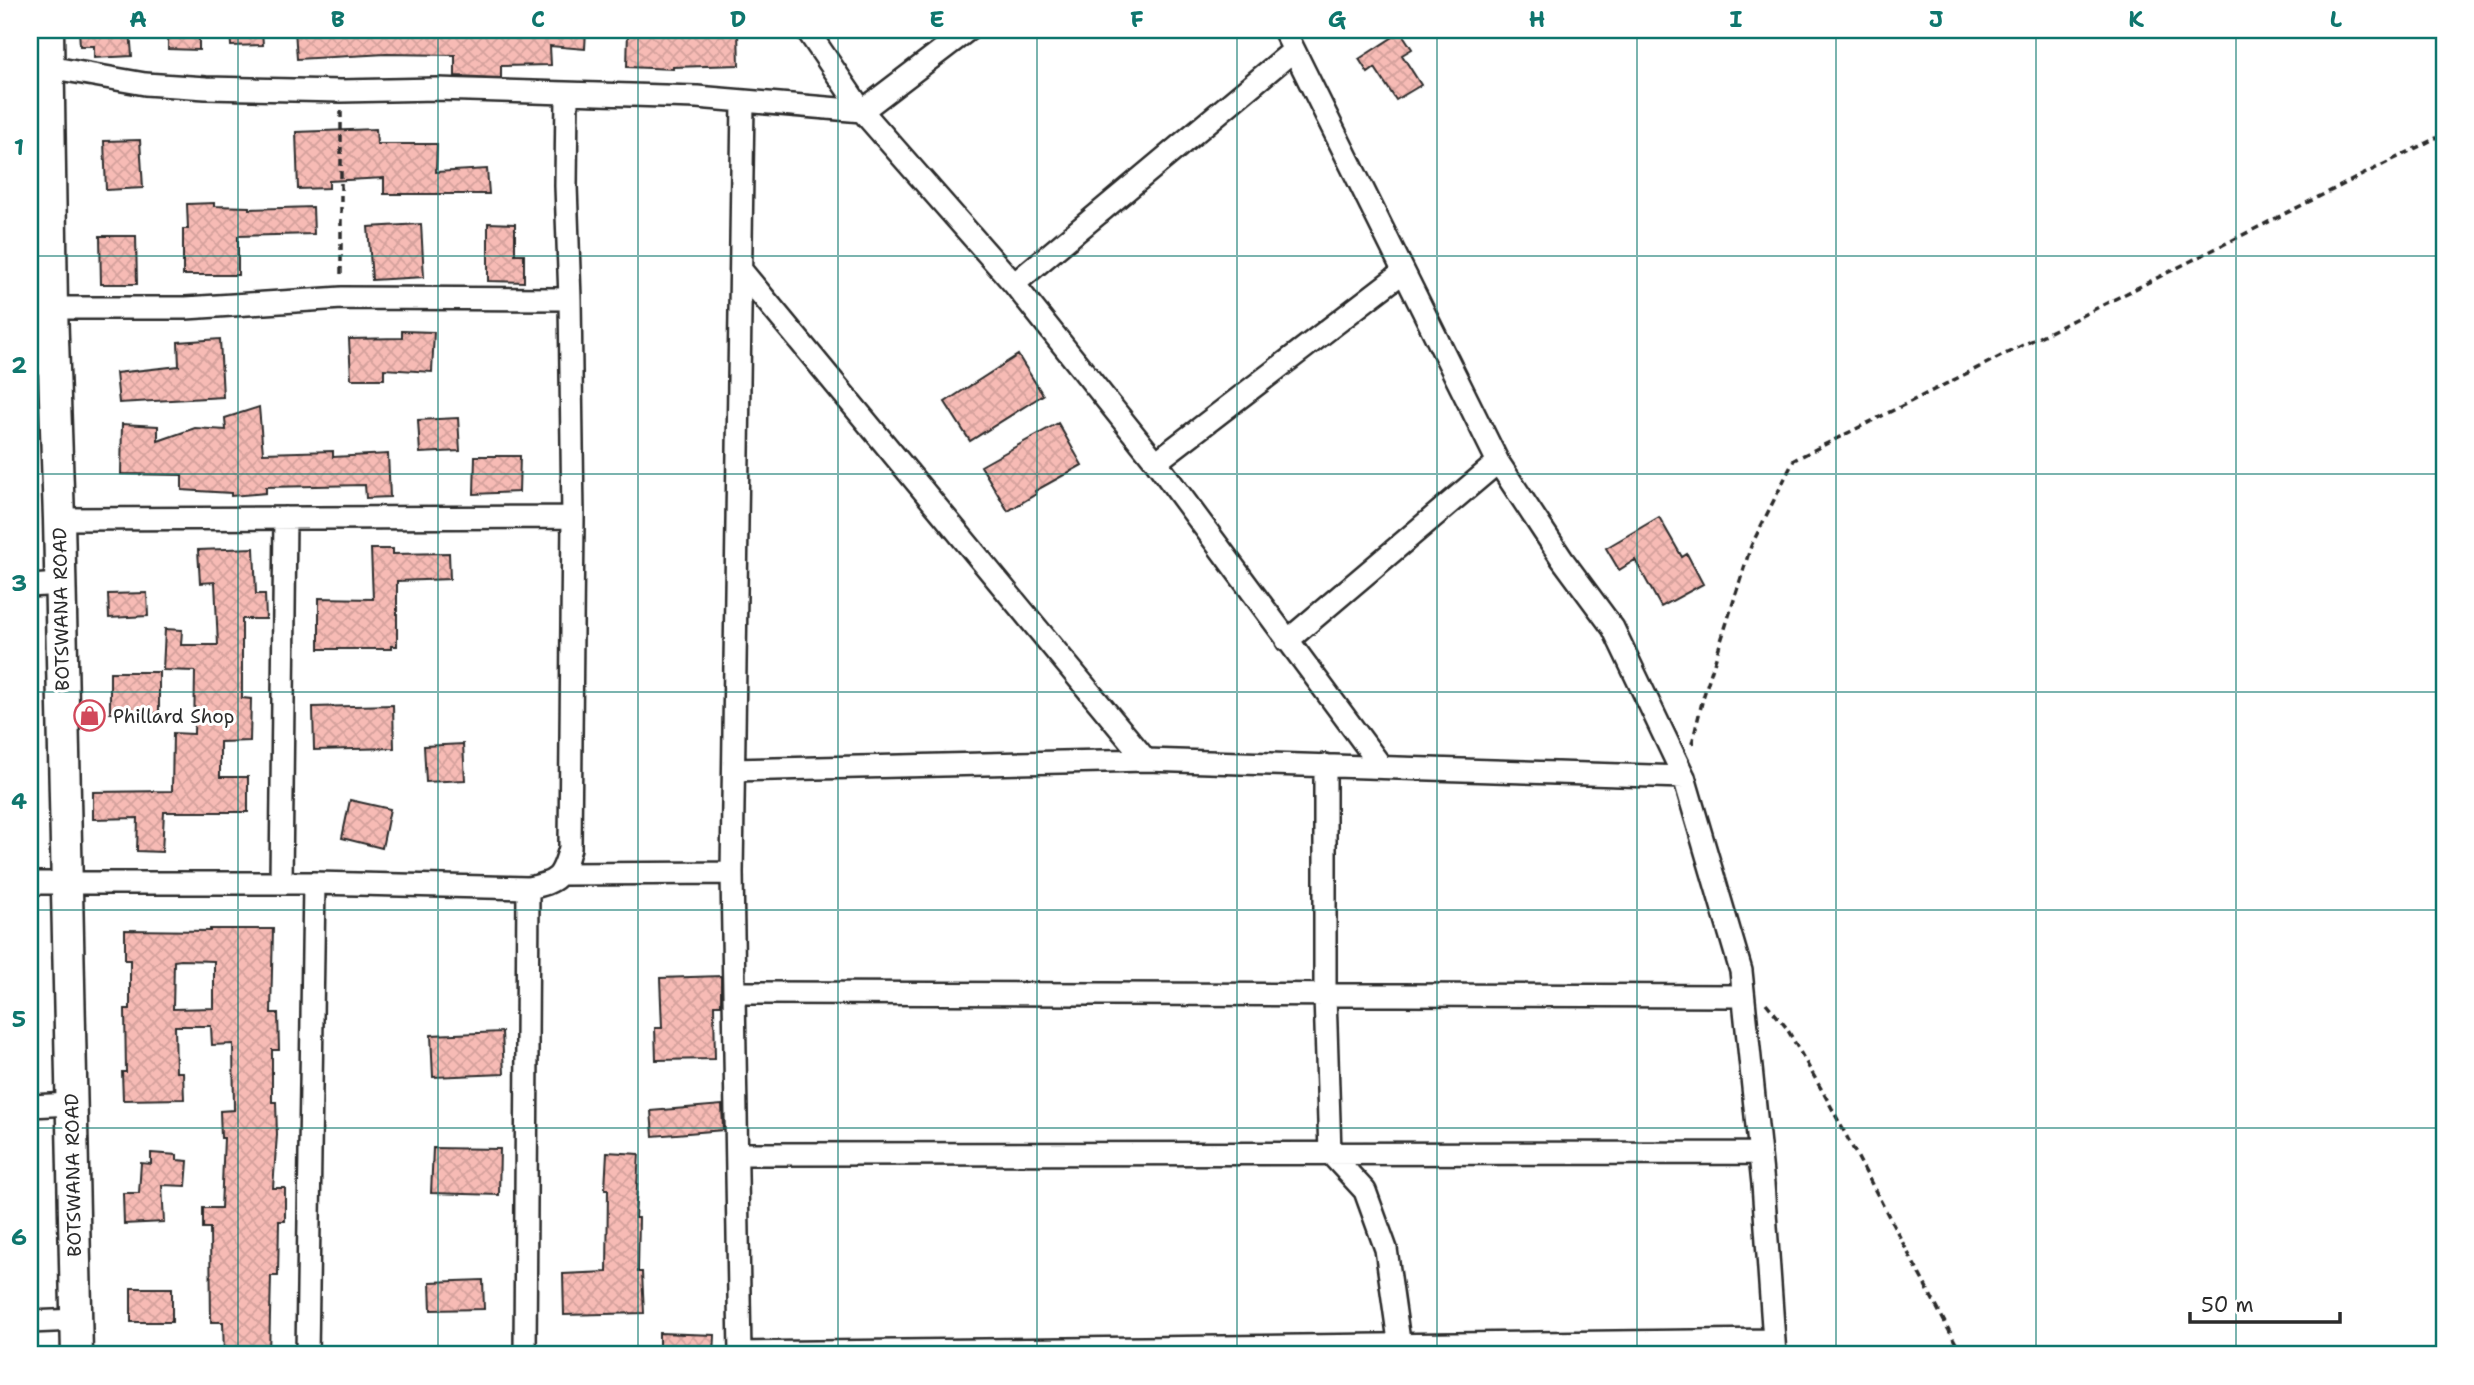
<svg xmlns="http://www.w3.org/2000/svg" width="2474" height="1385" font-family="'Shantell Sans',sans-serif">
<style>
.building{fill:url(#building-cross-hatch);stroke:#2b2b2b;stroke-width:2;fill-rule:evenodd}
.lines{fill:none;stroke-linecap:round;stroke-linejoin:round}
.street-casing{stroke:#2b2b2b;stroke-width:26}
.secondary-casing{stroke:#2b2b2b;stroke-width:35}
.path{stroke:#2b2b2b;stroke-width:3.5;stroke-dasharray:7 5;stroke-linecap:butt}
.street{stroke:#fff;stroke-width:21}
.secondary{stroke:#fff;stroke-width:30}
.grid{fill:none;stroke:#0f766e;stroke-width:2;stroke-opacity:0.55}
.labels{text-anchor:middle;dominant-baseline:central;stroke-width:6;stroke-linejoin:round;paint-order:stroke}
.street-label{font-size:19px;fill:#2b2b2b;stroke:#fff}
.poi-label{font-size:19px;fill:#2b2b2b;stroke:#fff;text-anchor:start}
.neatline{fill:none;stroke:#0f766e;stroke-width:2.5}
.grid-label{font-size:23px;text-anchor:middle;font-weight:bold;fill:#0f766e}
</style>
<defs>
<pattern id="building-cross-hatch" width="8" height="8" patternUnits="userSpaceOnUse" patternTransform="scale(1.75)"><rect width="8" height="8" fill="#f7bbb5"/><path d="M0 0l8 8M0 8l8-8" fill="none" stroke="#d4a19c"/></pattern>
</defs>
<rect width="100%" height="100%" fill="#fff"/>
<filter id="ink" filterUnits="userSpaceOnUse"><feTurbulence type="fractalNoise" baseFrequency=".0143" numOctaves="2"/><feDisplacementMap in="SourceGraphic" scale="14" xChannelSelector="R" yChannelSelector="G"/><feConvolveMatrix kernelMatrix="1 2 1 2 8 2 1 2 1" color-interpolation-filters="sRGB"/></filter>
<g filter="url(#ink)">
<path class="building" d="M 79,30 L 130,30 L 132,56 L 94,58 L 94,46 L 80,46 Z
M 168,30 L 199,30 L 199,50 L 168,49 Z
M 230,30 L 262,30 L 263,45 L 231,46 Z
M 295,30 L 586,30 L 585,49 L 550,46 L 551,65 L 501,66 L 501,78 L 455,76 L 455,55 L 386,54 L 297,59 Z
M 628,30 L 738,32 L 739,65 L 673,67 L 673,69 L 627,67 Z
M 1401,32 L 1412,49 L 1402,55 L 1421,85 L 1396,100 L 1375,68 L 1368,73 L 1359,59 Z
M 376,129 L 377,144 L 437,144 L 436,172 L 487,169 L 489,194 L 384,194 L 384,178 L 329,181 L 329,188 L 298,189 L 296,132 Z
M 140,140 L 143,188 L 106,190 L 104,141 Z
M 214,203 L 214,206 L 249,207 L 249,209 L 313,207 L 314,234 L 238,236 L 238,275 L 183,275 L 183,229 L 188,229 L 187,204 Z
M 488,223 L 515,224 L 515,254 L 524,254 L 524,282 L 488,281 Z
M 421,224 L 424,277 L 372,280 L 368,227 Z
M 100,236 L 136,236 L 137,284 L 101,284 Z
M 402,331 L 434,332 L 432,372 L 384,369 L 384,379 L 351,379 L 349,339 L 402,338 Z
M 220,339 L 223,397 L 119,403 L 116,373 L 179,366 L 178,342 Z
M 1018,355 L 1043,395 L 970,441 L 945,402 Z
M 259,407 L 263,453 L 333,451 L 333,457 L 388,454 L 390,497 L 366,498 L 365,485 L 266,487 L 266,493 L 231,496 L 231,493 L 182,490 L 182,475 L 121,474 L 122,424 L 158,426 L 158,441 L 195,428 L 226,430 L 225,418 Z
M 458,418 L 460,451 L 420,453 L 418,420 Z
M 1058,423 L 1082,465 L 1035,491 L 1036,494 L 1008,511 L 981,466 Z
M 475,456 L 520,456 L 519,492 L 474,494 Z
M 1659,517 L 1682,557 L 1687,554 L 1703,584 L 1661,607 L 1635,560 L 1619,570 L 1606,548 Z
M 254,548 L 256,594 L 265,594 L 266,619 L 242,619 L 242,698 L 251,699 L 250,741 L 220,742 L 220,777 L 248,777 L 248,812 L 164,812 L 162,852 L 137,851 L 138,818 L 93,819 L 93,792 L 172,791 L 173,733 L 194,734 L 195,671 L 163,670 L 165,629 L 182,630 L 181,645 L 218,645 L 215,582 L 200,583 L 198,550 Z
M 371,549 L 393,549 L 393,554 L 449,553 L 450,579 L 397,581 L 397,646 L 391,646 L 391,649 L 319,649 L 319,598 L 373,599 Z
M 147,593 L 148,616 L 109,618 L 108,594 Z
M 110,672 L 159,672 L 159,713 L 110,713 Z
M 393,705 L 394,748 L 314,750 L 313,707 Z
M 463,744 L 465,780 L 426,782 L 424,746 Z
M 350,800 L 390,809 L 382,848 L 342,838 Z
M 210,929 L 273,929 L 271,1013 L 278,1013 L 279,1050 L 272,1050 L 272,1102 L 276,1102 L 277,1135 L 273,1188 L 285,1188 L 285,1221 L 279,1221 L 278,1276 L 271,1276 L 269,1355 L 224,1355 L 223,1322 L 211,1322 L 210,1228 L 203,1228 L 203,1208 L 221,1208 L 224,1138 L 221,1138 L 220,1111 L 234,1110 L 233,1044 L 212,1045 L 211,1026 L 175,1026 L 176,1072 L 183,1072 L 184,1099 L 123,1100 L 122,1072 L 126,1072 L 125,1009 L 130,1009 L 130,960 L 125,960 L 125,930 L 210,931 ZM 181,960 L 214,961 L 214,1008 L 173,1009 L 174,961 Z
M 721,976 L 721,1005 L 714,1005 L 715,1059 L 656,1060 L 655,1028 L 662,1028 L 660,978 Z
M 502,1032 L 504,1074 L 433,1077 L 431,1035 Z
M 722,1105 L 723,1130 L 653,1136 L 651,1111 Z
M 433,1148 L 500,1149 L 499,1195 L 431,1193 Z
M 607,1152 L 639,1154 L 635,1218 L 639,1218 L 638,1272 L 642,1272 L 644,1313 L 564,1315 L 563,1274 L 607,1272 L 608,1189 L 605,1189 Z
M 151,1153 L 177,1155 L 177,1160 L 188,1161 L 186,1186 L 162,1185 L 164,1222 L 124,1224 L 123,1193 L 139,1193 L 141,1163 L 151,1164 Z
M 483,1280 L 484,1309 L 431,1310 L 430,1282 Z
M 131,1288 L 172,1288 L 172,1322 L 131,1322 Z
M 659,1333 L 715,1335 L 714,1355 L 659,1355 Z"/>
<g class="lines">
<defs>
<path id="street" d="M 807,30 L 862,111 L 1014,284 L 1156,462 L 1381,766
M 1284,30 L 1498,462 L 1562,559 L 1613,628 L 1684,777 L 1741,971 L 1763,1184 L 1775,1355
M 30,67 L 48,67 L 145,84 L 206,88 L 341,91 L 437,89 L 697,97 L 862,111 L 968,30
M 741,270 L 1146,760
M 1014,284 L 1294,50
M 30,308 L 186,308 L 342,298 L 570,299 L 566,186 L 567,94
M 1156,462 L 1403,272
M 59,519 L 573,517
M 30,586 L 60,584
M 1287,641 L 1498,462
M 1325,765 L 1325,995 L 1330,1153 L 1365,1191 L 1386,1249 L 1401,1355
M 734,770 L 1146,760 L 1684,777
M 563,874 L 732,873
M 281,882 L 285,518
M 30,883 L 314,883 L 307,1355
M 314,883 L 528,888 C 559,882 562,877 570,848 L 573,517 L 570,299
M 734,993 L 1743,996
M 30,1106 L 72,1104
M 737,1154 L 1760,1153
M 30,1322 L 77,1320
M 740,1353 L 1774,1340
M 525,1355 L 528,888
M 740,1355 L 732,873 L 743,101"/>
<path id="secondary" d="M 48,30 L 52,308 L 59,519 L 77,1355"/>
</defs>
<use href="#street" class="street-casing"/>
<use href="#secondary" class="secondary-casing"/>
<path class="path" d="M 341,111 L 341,278
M 1692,744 L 1703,698 L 1751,546 L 1794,460 L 2444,134
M 1766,1003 L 1786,1027 L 1828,1101 L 1962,1355"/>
<use href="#street" class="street"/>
<use href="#secondary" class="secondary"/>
</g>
</g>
<path class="grid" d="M 238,30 L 238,1355M 438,30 L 438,1355M 638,30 L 638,1355M 838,30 L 838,1355M 1037,30 L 1037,1355M 1237,30 L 1237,1355M 1437,30 L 1437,1355M 1637,30 L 1637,1355M 1836,30 L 1836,1355M 2036,30 L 2036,1355M 2236,30 L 2236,1355M 30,256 L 2444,256M 30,474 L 2444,474M 30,692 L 2444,692M 30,910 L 2444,910M 30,1128 L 2444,1128"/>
<defs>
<symbol id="shop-ring" viewBox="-11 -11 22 22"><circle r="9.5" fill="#fff" stroke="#d1495b" stroke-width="1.5"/><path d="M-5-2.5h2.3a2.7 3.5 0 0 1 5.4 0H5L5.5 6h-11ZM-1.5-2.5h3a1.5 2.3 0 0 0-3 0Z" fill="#d1495b"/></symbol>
</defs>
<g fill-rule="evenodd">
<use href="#shop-ring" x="72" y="698" width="35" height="35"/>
</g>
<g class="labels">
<g class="street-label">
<text transform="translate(61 609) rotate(-91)">BOTSWANA ROAD</text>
<text transform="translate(73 1175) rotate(-91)">BOTSWANA ROAD</text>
</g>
<g class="poi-label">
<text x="113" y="716">Phillard Shop</text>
</g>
</g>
<rect width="2474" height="1385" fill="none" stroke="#fff" stroke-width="77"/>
<path d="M2190 1312v10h150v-10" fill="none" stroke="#2b2b2b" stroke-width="3.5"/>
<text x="2201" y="1312" font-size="21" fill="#2b2b2b" stroke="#ffffff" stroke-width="5" paint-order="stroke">50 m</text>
<rect x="38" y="38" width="2398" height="1308" class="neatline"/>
<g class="grid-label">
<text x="138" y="27">A</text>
<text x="338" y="27">B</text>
<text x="538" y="27">C</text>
<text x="738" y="27">D</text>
<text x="937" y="27">E</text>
<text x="1137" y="27">F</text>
<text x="1337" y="27">G</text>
<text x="1537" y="27">H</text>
<text x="1736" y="27">I</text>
<text x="1936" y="27">J</text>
<text x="2136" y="27">K</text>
<text x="2336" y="27">L</text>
<text x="19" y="155">1</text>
<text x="19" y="373">2</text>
<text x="19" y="591">3</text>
<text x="19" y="809">4</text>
<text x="19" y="1027">5</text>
<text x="19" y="1245">6</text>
</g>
</svg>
